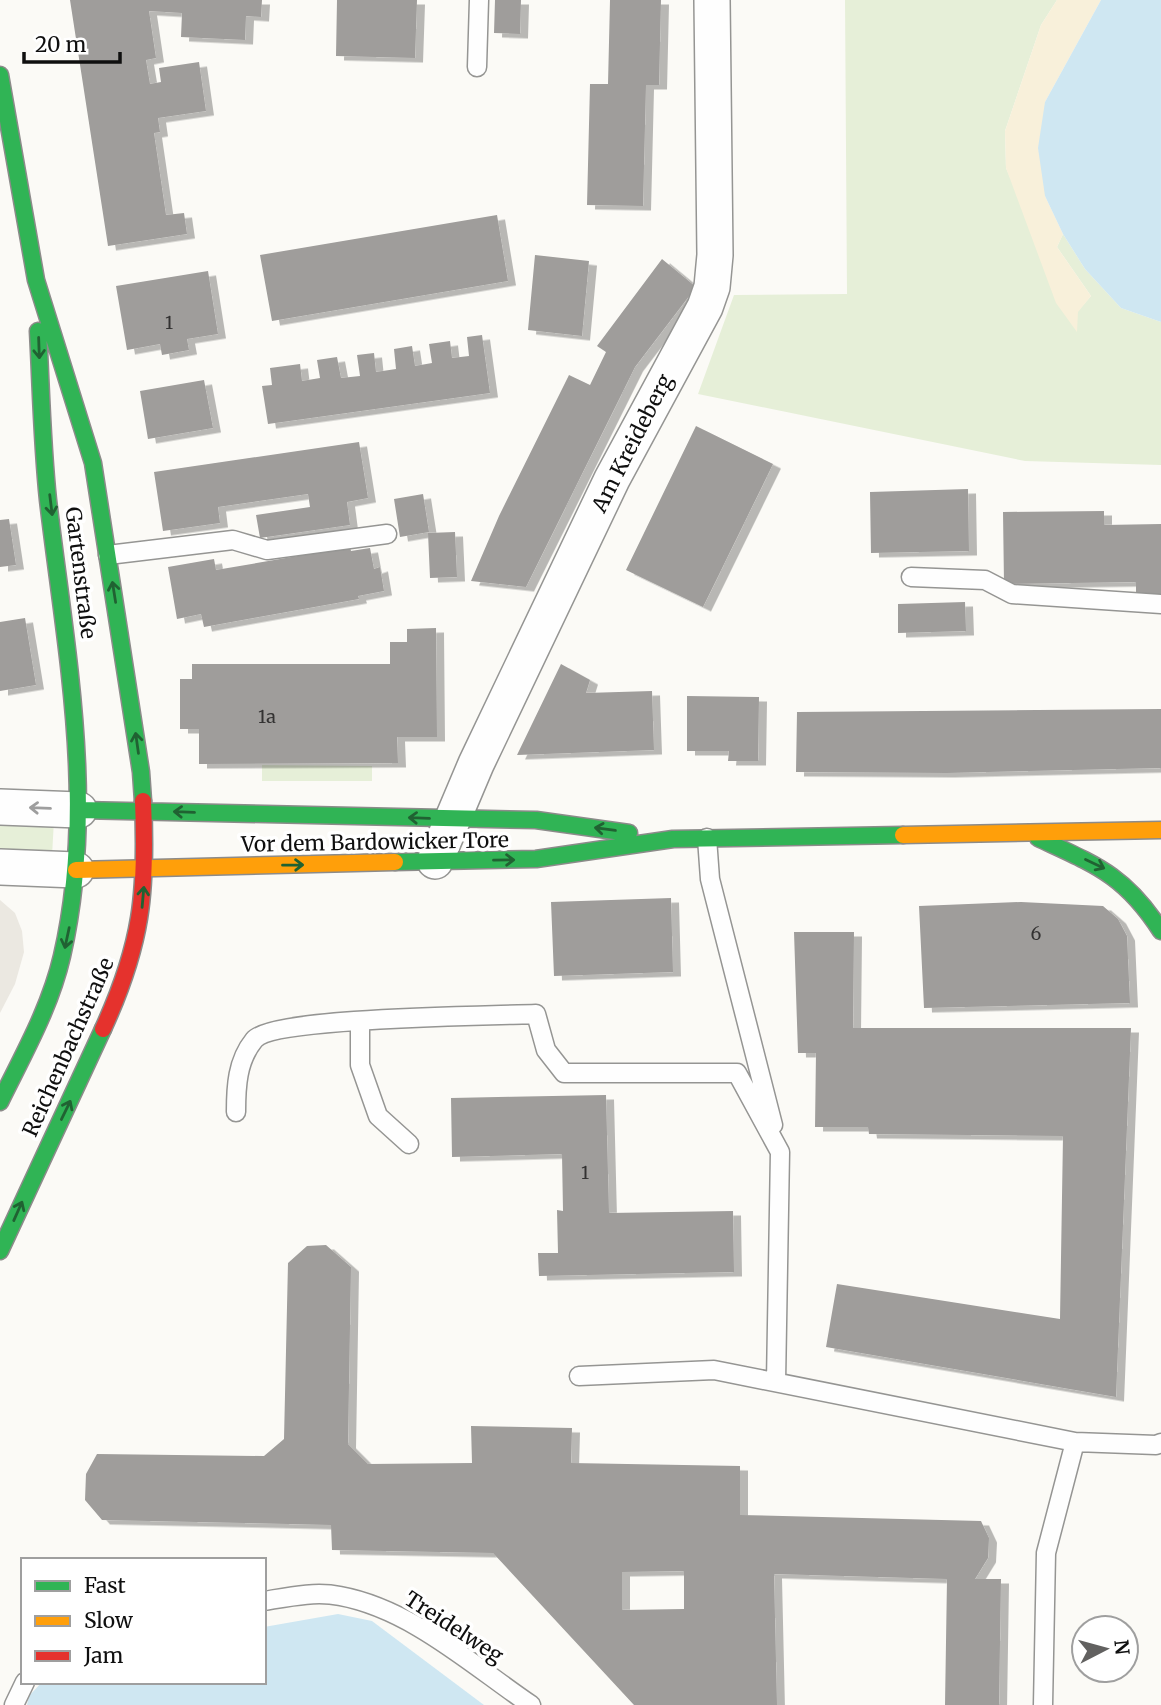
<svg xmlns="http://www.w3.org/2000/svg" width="1161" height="1705" font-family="Merriweather,serif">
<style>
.green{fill:#e6efd8}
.sand{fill:#f8f0da}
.plaza{fill:#ebe8e1}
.water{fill:#cfe7f2}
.building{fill:#9f9d9b;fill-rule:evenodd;filter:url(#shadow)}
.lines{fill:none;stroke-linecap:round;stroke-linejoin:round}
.lane-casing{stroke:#959593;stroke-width:21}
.street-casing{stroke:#959593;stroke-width:38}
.fast-casing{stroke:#8c8b8a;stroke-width:19}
.slow-casing{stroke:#8c8b8a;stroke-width:19}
.jam-casing{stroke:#8c8b8a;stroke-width:19}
.lane{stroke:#fefefe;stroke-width:18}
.street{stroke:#fefefe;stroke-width:35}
.fast{stroke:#30b455;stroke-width:16}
.slow{stroke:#ff9f0a;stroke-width:16}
.jam{stroke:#e5322d;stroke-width:16}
.oneway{stroke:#206232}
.oneway2{stroke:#9e9e9e}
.labels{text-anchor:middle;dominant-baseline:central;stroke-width:7;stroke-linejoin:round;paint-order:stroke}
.number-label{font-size:18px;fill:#333232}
.street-label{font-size:21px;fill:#0f0f0f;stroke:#fff}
</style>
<defs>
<filter id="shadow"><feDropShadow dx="8" dy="4.5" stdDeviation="0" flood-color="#0004"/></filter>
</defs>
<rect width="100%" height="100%" fill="#fbfaf6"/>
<path class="green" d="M 845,0 L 1057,0 L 1041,25 L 1005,131 L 1006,168 L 1077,331 L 1077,312 L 1091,296 L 1057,247 L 1063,234 L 1085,269 L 1121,308 L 1161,322 L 1161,465 L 1025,461 L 698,394 L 734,295 L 847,294 Z
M 262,765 L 372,766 L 372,781 L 262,781 Z
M 0,818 L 54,820 L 52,856 L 0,854 Z"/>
<path class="sand" d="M 1057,0 L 1101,0 L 1045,102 L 1045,196 L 1063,234 L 1057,247 L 1091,296 L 1078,312 L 1077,332 L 1056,303 L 1006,168 L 1005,131 L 1041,25 Z"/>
<path class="plaza" d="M 0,900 L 15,913 L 22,931 L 24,952 L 15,984 L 0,1013 Z"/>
<path class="water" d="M 1101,0 L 1161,0 L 1161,322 L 1121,308 L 1085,269 L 1063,234 L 1045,196 L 1038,148 L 1045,102 Z
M 338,1614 L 372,1621 L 484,1705 L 27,1705 L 29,1696 L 42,1682 L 264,1682 L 264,1627 Z"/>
<path class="building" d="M 70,0 L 262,0 L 261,17 L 246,16 L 245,40 L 181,37 L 182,13 L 149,11 L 156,58 L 146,60 L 150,84 L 161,82 L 159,68 L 199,62 L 206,111 L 158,118 L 160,132 L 154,133 L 166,215 L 184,213 L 187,234 L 108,246 Z
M 337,0 L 417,0 L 415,58 L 336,56 Z
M 495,0 L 521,0 L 520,34 L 494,33 Z
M 610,0 L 661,0 L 659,85 L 646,85 L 643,206 L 587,205 L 590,84 L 608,84 Z
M 497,215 L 508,281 L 272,321 L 260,255 Z
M 535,255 L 589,261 L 582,336 L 528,330 Z
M 662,259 L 696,287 L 635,367 L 526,587 L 471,581 L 499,516 L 569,375 L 590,385 L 606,352 L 597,346 Z
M 208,271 L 218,334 L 187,339 L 189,350 L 162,355 L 160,344 L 127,350 L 116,286 Z
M 482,335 L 490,393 L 268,424 L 262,386 L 272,385 L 270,368 L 300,364 L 302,381 L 320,378 L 317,360 L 337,357 L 341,378 L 360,376 L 357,355 L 374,353 L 376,372 L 396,369 L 394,349 L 412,346 L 415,366 L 432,363 L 429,344 L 450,341 L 452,358 L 469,356 L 467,337 Z
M 204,380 L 213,428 L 148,439 L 140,391 Z
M 696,426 L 773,464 L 703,607 L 626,570 Z
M 359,442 L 368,498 L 347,502 L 350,525 L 260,538 L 256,515 L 310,507 L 308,494 L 218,507 L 220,523 L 163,531 L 154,472 Z
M 968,489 L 969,551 L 871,553 L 870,492 Z
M 423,494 L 429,532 L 400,537 L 394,499 Z
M 1104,511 L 1104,525 L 1161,524 L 1161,596 L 1136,596 L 1136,582 L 1004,584 L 1003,512 Z
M 9,519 L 16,565 L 0,567 L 0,520 Z
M 455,532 L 457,577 L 430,578 L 428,533 Z
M 350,547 L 351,551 L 370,548 L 374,569 L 380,567 L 384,591 L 358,596 L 359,599 L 204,627 L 201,614 L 177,619 L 168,567 L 214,559 L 216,570 Z
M 965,602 L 966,631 L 898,633 L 898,604 Z
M 25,618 L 36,685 L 0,691 L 0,622 Z
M 436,628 L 437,737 L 397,737 L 398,763 L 199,764 L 199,729 L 180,729 L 180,679 L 192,679 L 192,664 L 390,664 L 390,642 L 407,642 L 407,629 Z
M 561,664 L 590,680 L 586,693 L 652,691 L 654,750 L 517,755 Z
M 687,696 L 759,697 L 758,761 L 728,761 L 729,751 L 687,751 Z
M 1161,709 L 1161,768 L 947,773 L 796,772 L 797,712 Z
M 671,898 L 673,972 L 554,976 L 551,902 Z
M 1021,902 L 1103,906 L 1118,919 L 1127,936 L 1130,1003 L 924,1008 L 919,906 Z
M 794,932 L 854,932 L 853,1028 L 1131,1028 L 1116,1397 L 826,1347 L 837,1284 L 1060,1319 L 1063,1136 L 869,1134 L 868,1127 L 815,1127 L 816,1053 L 798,1053 Z
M 606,1095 L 609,1213 L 733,1211 L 734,1272 L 539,1276 L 538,1253 L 558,1253 L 557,1210 L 563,1211 L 562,1154 L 452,1157 L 451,1098 Z
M 326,1245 L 351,1267 L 348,1444 L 368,1464 L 472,1463 L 471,1426 L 572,1428 L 571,1463 L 740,1466 L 740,1515 L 981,1521 L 989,1538 L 988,1558 L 975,1579 L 1001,1579 L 999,1705 L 945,1705 L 947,1579 L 774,1574 L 777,1705 L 634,1705 L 493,1553 L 332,1550 L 331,1525 L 102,1520 L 85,1500 L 86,1474 L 97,1454 L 264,1456 L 284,1439 L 288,1263 L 307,1246 ZM 684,1571 L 684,1609 L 622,1610 L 622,1572 Z"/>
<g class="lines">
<defs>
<path id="lane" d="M 477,67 L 479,0
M 108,555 L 233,540 L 267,550 L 387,534
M 911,577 L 985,580 L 1012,594 L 1161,604
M 707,838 L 710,879 L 773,1125
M 360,1021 L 360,1065 L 378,1116 L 409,1144
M 236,1112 C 236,1087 237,1061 254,1040 C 272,1017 494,1016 536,1014 L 546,1050 L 564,1073 L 737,1073 L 780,1152 L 776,1382
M 579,1376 L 714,1370 L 1075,1442 L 1156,1445 L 1161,1443
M 264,1601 C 288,1597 315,1591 340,1596 C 411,1609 472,1665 531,1705
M 14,1705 L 25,1682
M 1043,1705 L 1046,1553 L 1075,1442"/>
<path id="street" d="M 0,807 L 79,810
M 435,861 L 476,764 L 612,479 L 705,307 L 712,287 L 715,255 L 712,0
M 0,867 L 76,870"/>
<path id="fast" d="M 0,75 L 36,280 L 93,463 L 141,772 L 143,801
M 79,810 L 536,820 L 629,833
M 1038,838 C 1096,865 1125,875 1161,931
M 395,862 L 536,859 L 673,839 L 903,835
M 0,1102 C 23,1055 50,1008 62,956 C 97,803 66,653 48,500 C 42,443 41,387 38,331
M 0,1251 L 103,1029"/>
<path id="slow" d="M 903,835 L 1161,830
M 76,870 L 395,862"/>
<path id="jam" d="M 103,1029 C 142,944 147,893 143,801"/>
</defs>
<use href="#lane" class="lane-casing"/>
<use href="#street" class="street-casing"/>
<use href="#fast" class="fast-casing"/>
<use href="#slow" class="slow-casing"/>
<use href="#jam" class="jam-casing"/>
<use href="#lane" class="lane"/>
<use href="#street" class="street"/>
<use href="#fast" class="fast"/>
<use href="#slow" class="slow"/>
<use href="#jam" class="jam"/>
</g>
<defs><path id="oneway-shaft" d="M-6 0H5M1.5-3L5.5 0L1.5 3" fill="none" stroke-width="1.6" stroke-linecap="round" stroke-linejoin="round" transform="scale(1.75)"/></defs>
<g class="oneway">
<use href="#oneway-shaft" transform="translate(39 348) rotate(88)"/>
<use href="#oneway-shaft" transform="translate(51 505) rotate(83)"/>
<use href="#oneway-shaft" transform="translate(114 592) rotate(-99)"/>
<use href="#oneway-shaft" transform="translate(137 743) rotate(-98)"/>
<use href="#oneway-shaft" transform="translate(184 812) rotate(-178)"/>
<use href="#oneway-shaft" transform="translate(419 818) rotate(-178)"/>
<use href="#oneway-shaft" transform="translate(605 829) rotate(-172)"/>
<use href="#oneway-shaft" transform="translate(504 860) rotate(-1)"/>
<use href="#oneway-shaft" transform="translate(1095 864) rotate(25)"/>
<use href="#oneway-shaft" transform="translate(293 865) rotate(-1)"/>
<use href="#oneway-shaft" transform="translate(143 897) rotate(-85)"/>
<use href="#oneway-shaft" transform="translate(67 938) rotate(102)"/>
<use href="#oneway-shaft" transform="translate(66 1110) rotate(-64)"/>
<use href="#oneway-shaft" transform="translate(18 1211) rotate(-66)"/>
</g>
<use class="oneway2" href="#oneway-shaft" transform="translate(40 808) rotate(-178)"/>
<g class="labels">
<g class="number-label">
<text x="169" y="322">1</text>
<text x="267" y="716">1a</text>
<text x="1036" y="933">6</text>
<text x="585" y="1172">1</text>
</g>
<g class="street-label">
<text transform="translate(632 443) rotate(-63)">Am Kreideberg</text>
<text transform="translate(81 573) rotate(83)">Gartenstraße</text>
<text transform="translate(375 842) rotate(-1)">Vor dem Bardowicker Tore</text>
<text transform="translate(68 1047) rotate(-66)">Reichenbachstraße</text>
<text transform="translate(454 1627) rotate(33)">Treidelweg</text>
</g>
</g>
<rect x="21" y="1558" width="245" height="126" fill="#ffffff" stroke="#9f9f9f" stroke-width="2"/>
<rect x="35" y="1581" width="35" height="10" fill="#30b455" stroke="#9f9f9f" stroke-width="2"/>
<text x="84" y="1593" font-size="21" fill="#0f0f0f">Fast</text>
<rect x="35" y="1616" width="35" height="10" fill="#ff9f0a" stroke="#9f9f9f" stroke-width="2"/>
<text x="84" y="1628" font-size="21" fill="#0f0f0f">Slow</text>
<rect x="35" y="1651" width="35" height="10" fill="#e5322d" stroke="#9f9f9f" stroke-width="2"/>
<text x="84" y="1663" font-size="21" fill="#0f0f0f">Jam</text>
<g transform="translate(1105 1649) rotate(84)"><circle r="33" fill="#ffffff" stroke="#9f9f9f" stroke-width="2"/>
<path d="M0-5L12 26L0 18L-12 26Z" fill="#626160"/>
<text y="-10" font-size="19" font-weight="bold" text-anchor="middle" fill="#0f0f0f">N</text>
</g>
<path d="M24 52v10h96v-10" fill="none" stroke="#0f0f0f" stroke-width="3.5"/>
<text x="35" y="52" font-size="21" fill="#0f0f0f" stroke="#ffffff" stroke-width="5" paint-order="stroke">20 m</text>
</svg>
